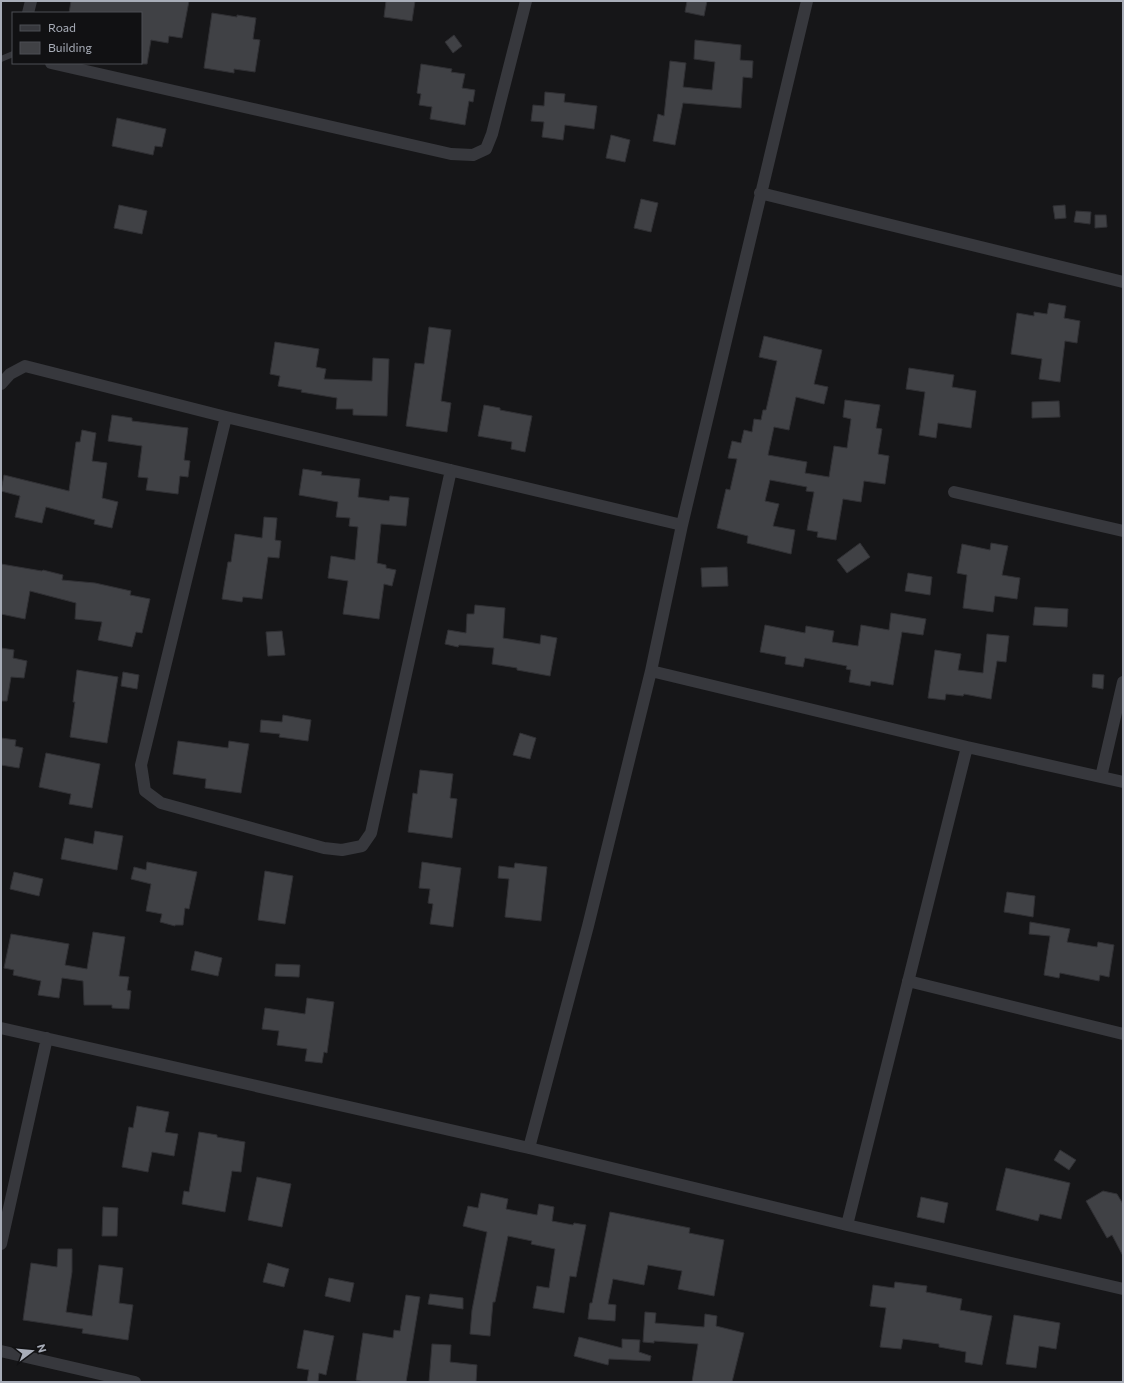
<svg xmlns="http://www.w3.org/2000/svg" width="1124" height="1383" font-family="Commissioner,sans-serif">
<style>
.building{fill:#404145;stroke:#303034}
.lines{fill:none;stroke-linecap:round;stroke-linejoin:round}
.lane{stroke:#37383d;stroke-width:6}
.street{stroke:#37383d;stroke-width:12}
</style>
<rect width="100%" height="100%" fill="#161618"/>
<path class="building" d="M 71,1 L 189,1 L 182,38 L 169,36 L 168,43 L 151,40 L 147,64 L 141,64 L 141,13 L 69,13 Z
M 386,1 L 415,1 L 412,21 L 384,17 Z
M 687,1 L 707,1 L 704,16 L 685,12 Z
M 212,13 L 237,17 L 237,15 L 256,18 L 253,39 L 260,40 L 255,72 L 234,69 L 234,73 L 204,68 Z
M 454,35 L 462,46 L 453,53 L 445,42 Z
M 695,40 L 741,45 L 740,60 L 753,61 L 752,78 L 743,77 L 741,108 L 683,103 L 675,145 L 653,141 L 658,114 L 664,116 L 670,61 L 686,63 L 683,87 L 712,90 L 715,62 L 694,59 Z
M 421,64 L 452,69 L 451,72 L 465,74 L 462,88 L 475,90 L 473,102 L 469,101 L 465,125 L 430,119 L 432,107 L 419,105 L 421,94 L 417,93 Z
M 545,92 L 565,94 L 564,102 L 597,106 L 594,129 L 565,125 L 563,140 L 542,137 L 544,122 L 531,121 L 533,105 L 544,106 Z
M 117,118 L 166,129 L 162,147 L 155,146 L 153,155 L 112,146 Z
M 611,135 L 630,140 L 625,162 L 606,158 Z
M 641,199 L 658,203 L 651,232 L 634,228 Z
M 119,205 L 147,211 L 142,234 L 114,228 Z
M 1065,205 L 1066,218 L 1055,219 L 1053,206 Z
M 1076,211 L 1091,212 L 1090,224 L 1074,222 Z
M 1095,215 L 1106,215 L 1107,227 L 1095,228 Z
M 1049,303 L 1066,306 L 1064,318 L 1080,321 L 1077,343 L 1065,341 L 1060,382 L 1039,379 L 1042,359 L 1011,354 L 1017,313 L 1034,316 L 1034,312 L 1047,314 Z
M 429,327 L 451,330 L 441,401 L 451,403 L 447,432 L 406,426 L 415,363 L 424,364 Z
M 764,336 L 822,350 L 814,384 L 828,387 L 824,404 L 796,397 L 789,430 L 774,427 L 768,455 L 807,462 L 805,473 L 829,477 L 834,446 L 847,448 L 851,419 L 843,417 L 845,400 L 880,405 L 876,428 L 882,429 L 878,454 L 889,456 L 885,484 L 864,481 L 861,502 L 843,499 L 836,540 L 817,537 L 818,532 L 807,530 L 814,492 L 806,491 L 807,487 L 770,480 L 765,501 L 779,504 L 773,526 L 795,530 L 791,554 L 747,543 L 748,536 L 717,528 L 726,489 L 730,490 L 737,459 L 728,458 L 732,441 L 741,443 L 744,430 L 752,432 L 754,419 L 761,420 L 763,410 L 766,410 L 777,361 L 759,357 Z
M 275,342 L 319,349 L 316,367 L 326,369 L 324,379 L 372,381 L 373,358 L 389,359 L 387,416 L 353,415 L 353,409 L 336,409 L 337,398 L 301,392 L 302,390 L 278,386 L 280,376 L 270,374 Z
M 909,368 L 954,375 L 952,387 L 976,391 L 971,428 L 938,423 L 936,438 L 919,435 L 925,392 L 906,389 Z
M 1059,401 L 1060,417 L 1032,418 L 1032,402 Z
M 484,405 L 500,408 L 500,410 L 532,416 L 525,452 L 511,449 L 512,442 L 478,436 Z
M 112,415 L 132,418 L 132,421 L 188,428 L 184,460 L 190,461 L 188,477 L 180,476 L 178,494 L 146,490 L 148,478 L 138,477 L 142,446 L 108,441 Z
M 82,430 L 96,433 L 92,461 L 107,463 L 102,498 L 118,502 L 112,528 L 94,524 L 95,520 L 46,507 L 42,523 L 15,517 L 20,496 L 1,491 L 4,475 L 69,491 L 76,442 L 80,442 Z
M 303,469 L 322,472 L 321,475 L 360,479 L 358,497 L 389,501 L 390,496 L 409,498 L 406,526 L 381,524 L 377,563 L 386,565 L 386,568 L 396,570 L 392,586 L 384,584 L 379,619 L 343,614 L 348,581 L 328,578 L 331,556 L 355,560 L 358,527 L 349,526 L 350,518 L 336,517 L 338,502 L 299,495 Z
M 264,517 L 277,518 L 275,540 L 281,541 L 279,558 L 268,557 L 262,599 L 243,597 L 242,602 L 222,599 L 228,562 L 231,562 L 235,534 L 262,538 Z
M 860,543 L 870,557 L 847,573 L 837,560 Z
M 991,543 L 1008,546 L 1002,575 L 1020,578 L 1017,599 L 995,596 L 993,612 L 963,608 L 967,575 L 957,573 L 962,544 L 990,550 Z
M 1,564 L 42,571 L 43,570 L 63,575 L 62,580 L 95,583 L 131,591 L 130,595 L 150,599 L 142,633 L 136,632 L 132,647 L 98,640 L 102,622 L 75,619 L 76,603 L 30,591 L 25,619 L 1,614 Z
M 727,567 L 728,586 L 702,587 L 701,568 Z
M 908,573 L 932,577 L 930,595 L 905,591 Z
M 475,605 L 505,608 L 503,638 L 540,644 L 541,635 L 557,638 L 550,676 L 517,670 L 517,668 L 492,664 L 494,648 L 459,645 L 458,647 L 445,644 L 448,630 L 466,633 L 467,614 L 474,614 Z
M 1035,607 L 1068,609 L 1067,627 L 1033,625 Z
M 891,613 L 926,619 L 923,635 L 902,632 L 893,685 L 871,681 L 870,686 L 849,682 L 851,670 L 846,669 L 847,666 L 805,658 L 803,667 L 785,664 L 786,657 L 760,652 L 765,625 L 805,633 L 806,626 L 834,631 L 832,642 L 858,646 L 861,625 L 889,630 Z
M 282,631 L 285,655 L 268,656 L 266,632 Z
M 987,634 L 1009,636 L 1006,662 L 997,661 L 991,699 L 964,694 L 963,696 L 946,694 L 945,700 L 928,698 L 935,650 L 961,654 L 958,670 L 983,673 Z
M 1,648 L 14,650 L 13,658 L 27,661 L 24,678 L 11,677 L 7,701 L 1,701 Z
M 77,670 L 118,677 L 107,743 L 70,737 L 75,702 L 73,702 Z
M 123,672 L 139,675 L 137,689 L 121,686 Z
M 1093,674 L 1104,675 L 1103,689 L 1092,687 Z
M 283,715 L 311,720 L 308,741 L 279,737 L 280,734 L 260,732 L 261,720 L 282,722 Z
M 520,733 L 536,738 L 530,759 L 513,755 Z
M 1,738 L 16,740 L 15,746 L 23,748 L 19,768 L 1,765 Z
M 178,741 L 228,748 L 229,741 L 249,744 L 241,793 L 205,788 L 206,779 L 173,774 Z
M 46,753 L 100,764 L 92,808 L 69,804 L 71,794 L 39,787 Z
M 420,770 L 453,774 L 450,798 L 457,799 L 452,838 L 408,832 L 413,793 L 417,794 Z
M 95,831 L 123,836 L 117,870 L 61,859 L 65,838 L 93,844 Z
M 147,862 L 197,872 L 189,909 L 185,908 L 183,925 L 175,925 L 175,926 L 160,922 L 162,914 L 146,911 L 151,884 L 131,879 L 134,867 L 146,870 Z
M 422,862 L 461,868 L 453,927 L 430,924 L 433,904 L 428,903 L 430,889 L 419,888 Z
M 515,863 L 547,867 L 541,921 L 505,917 L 509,879 L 498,878 L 499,866 L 514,868 Z
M 265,871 L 293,876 L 285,924 L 258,920 Z
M 14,872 L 43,879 L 39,896 L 10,889 Z
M 1007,892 L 1035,896 L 1033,917 L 1004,912 Z
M 1030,922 L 1070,929 L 1067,942 L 1097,947 L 1098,942 L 1114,945 L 1109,977 L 1100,975 L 1099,981 L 1060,973 L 1059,978 L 1044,975 L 1050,936 L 1029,934 Z
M 93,932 L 125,937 L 119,976 L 129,977 L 127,990 L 131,991 L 129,1009 L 112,1008 L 112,1005 L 84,1005 L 83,981 L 62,978 L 59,998 L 38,995 L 41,981 L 13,975 L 14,970 L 4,968 L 11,934 L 69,944 L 65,965 L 87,969 Z
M 195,951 L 222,958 L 218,976 L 191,970 Z
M 276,964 L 300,965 L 299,977 L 275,976 Z
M 307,998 L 334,1002 L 327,1053 L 324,1052 L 322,1063 L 305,1061 L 307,1049 L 277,1045 L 279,1031 L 262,1029 L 265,1008 L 305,1014 Z
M 137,1106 L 169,1112 L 165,1132 L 178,1134 L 174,1156 L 152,1152 L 148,1172 L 122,1167 L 129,1127 L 133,1128 Z
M 199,1132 L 217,1135 L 217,1137 L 245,1142 L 241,1172 L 232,1171 L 225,1212 L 182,1204 L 184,1191 L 189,1192 Z
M 1060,1150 L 1076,1160 L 1069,1170 L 1054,1160 Z
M 1006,1168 L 1070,1183 L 1061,1219 L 1040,1214 L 1038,1221 L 996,1210 Z
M 257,1177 L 291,1184 L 282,1227 L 248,1220 Z
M 1103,1191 L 1117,1194 L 1123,1204 L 1123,1256 L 1112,1235 L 1107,1238 L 1086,1201 Z
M 481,1193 L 508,1199 L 506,1209 L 537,1215 L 539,1204 L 554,1207 L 552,1221 L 573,1225 L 574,1223 L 586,1225 L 576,1277 L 570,1276 L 564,1313 L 533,1308 L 537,1286 L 549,1288 L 555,1249 L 531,1244 L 532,1241 L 508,1236 L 495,1302 L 493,1302 L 490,1336 L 470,1334 L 472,1310 L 487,1232 L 463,1226 L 468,1206 L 478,1208 Z
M 921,1197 L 948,1203 L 944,1223 L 917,1217 Z
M 103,1207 L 118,1208 L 117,1236 L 102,1236 Z
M 610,1212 L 690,1228 L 689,1233 L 724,1240 L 714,1296 L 678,1289 L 682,1271 L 648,1265 L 644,1285 L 613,1279 L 608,1304 L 616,1305 L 615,1321 L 588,1319 L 590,1303 L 592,1303 Z
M 58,1249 L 72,1249 L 72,1272 L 66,1312 L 92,1316 L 99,1265 L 123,1268 L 119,1303 L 133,1305 L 128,1340 L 82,1333 L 83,1329 L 23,1320 L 31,1263 L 57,1267 Z
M 268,1263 L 289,1269 L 284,1287 L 263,1282 Z
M 329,1278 L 354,1283 L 350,1302 L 325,1296 Z
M 895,1282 L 927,1286 L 926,1292 L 962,1299 L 960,1310 L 992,1316 L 982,1365 L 965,1362 L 966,1352 L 939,1347 L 939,1344 L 903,1339 L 901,1349 L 880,1347 L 886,1308 L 870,1306 L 873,1285 L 894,1288 Z
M 430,1294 L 463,1298 L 463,1309 L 428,1304 Z
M 406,1295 L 420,1297 L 406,1382 L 364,1382 L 356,1380 L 363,1333 L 393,1338 L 394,1330 L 400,1331 Z
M 645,1312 L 656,1313 L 655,1323 L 704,1327 L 705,1314 L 717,1316 L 716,1326 L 744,1333 L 732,1382 L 692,1382 L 698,1344 L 654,1341 L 654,1343 L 643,1342 Z
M 1014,1315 L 1060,1323 L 1056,1349 L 1039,1346 L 1036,1368 L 1006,1364 Z
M 304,1330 L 334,1336 L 326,1375 L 319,1373 L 318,1382 L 307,1382 L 309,1370 L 297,1368 Z
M 579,1337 L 622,1348 L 622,1339 L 640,1340 L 639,1352 L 651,1356 L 650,1361 L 609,1359 L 608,1365 L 574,1356 Z
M 432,1344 L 451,1345 L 450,1362 L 477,1365 L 476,1382 L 429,1382 Z"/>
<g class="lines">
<path class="lane" d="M 1,59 L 13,54"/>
<path class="street" d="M 28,13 L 31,1
M 51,63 L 451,154 L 473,155 L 486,149 L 492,134 L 526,1
M 760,193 L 1123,282
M 1,384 L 10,374 L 25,366 L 226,417 L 682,525
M 226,417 L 141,765 L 145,791 L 161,803 L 324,848 L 342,850 L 362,846 L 371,833 L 451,470
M 954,492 L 1123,531
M 651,671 L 967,747 L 1123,782
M 1101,777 L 1123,682
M 908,981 L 1123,1034
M 1,1028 L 529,1148 L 847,1225 L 1123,1289
M 529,1148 L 588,926 L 651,671 L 682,525 L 807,1
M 847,1225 L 967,747
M 1,1244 L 47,1038
M 1,1351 L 135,1382"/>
</g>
<rect width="1124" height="1383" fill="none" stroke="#a8adb8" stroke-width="4"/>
<rect x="12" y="12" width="130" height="52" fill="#111113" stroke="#4d4f55"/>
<rect x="20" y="25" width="20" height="6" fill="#37383d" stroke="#4d4f55"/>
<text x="48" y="32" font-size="12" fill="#a8adb8">Road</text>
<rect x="20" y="42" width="20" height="12" fill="#404145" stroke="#4d4f55"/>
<text x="48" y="52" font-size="12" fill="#a8adb8">Building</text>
<g transform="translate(32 1351) rotate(74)" stroke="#111113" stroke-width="3" paint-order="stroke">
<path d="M0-3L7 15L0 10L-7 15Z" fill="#a8adb8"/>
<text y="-6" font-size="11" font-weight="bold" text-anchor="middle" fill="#a8adb8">N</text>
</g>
</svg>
